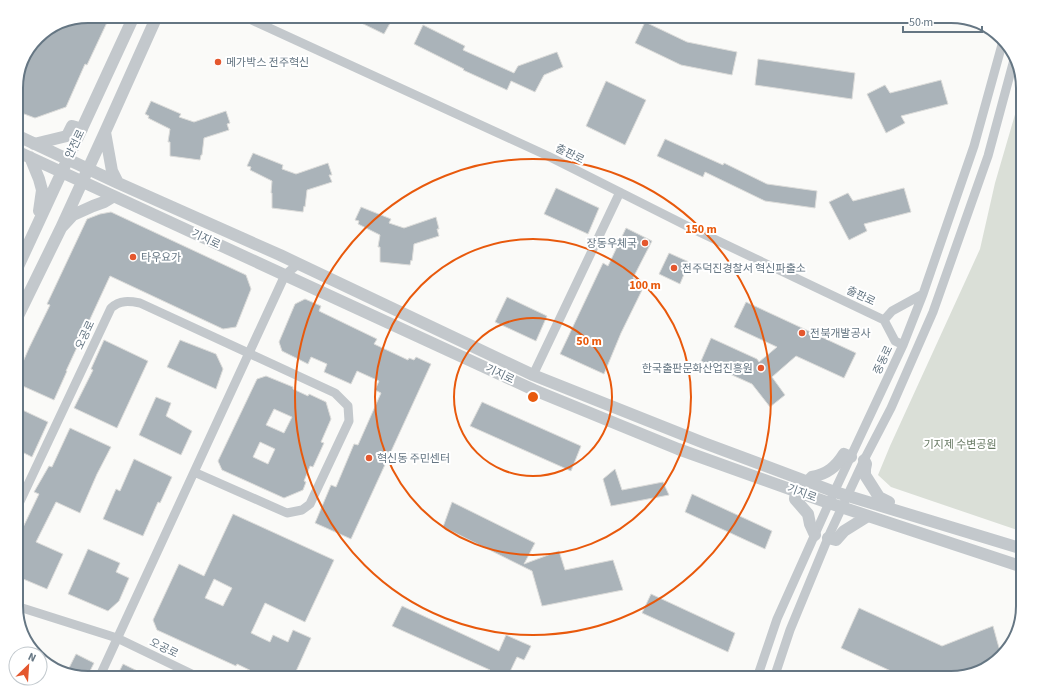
<svg xmlns="http://www.w3.org/2000/svg" width="1039" height="694" font-family="'Source Sans 3','Noto Sans KR',sans-serif">
<style>
.green{fill:#dadfd7}
.building{fill:#aab3b9;stroke:#dcdcda;fill-rule:evenodd}
.lines{fill:none;stroke-linecap:round;stroke-linejoin:round}
.minor{stroke:#c3c8cc;stroke-width:9}
.tertiary{stroke:#c3c8cc;stroke-width:12}
.ring{fill:none;stroke:#e8590c;stroke-width:2}
.poi-dot{fill:#e4572e;stroke:#fff;stroke-width:1.5}
.labels{text-anchor:middle;dominant-baseline:central;stroke-width:4;stroke-linejoin:round;paint-order:stroke}
.poi-label{font-size:11px;fill:#657683;stroke:#fff;text-anchor:start}
.street-label{font-size:11px;fill:#657683;stroke:#fff}
.park-label{font-size:11px;fill:#687a64;stroke:#fff}
.rim{fill:none;stroke:#657683;stroke-width:2}
.centre{fill:#e8590c;stroke:#fff;stroke-width:2}
.ring-label{font-size:12px;text-anchor:middle;font-weight:bold;fill:#e8590c;stroke:#fff;stroke-width:4;stroke-linejoin:round;paint-order:stroke}
</style>
<rect width="100%" height="100%" fill="#fafaf8"/>
<path class="green" d="M 1023,87 L 1023,532 L 891,487 L 878,475 L 890,446 L 980,249 L 995,183 Z"/>
<path class="building" d="M 88,16 L 110,16 L 87,65 L 85,64 L 66,107 L 35,118 L 16,111 L 16,89 L 39,36 L 61,21 Z
M 347,16 L 394,16 L 384,34 Z
M 645,22 L 687,42 L 737,52 L 732,75 L 681,65 L 635,43 Z
M 423,25 L 465,46 L 463,50 L 514,73 L 518,66 L 557,52 L 563,67 L 544,75 L 535,92 L 511,81 L 507,90 L 463,70 L 464,69 L 414,44 Z
M 758,59 L 855,73 L 852,99 L 755,85 Z
M 941,80 L 948,104 L 901,116 L 905,123 L 886,133 L 867,94 L 885,85 L 890,93 Z
M 606,81 L 646,100 L 625,145 L 586,126 Z
M 151,101 L 181,114 L 179,117 L 194,122 L 226,111 L 230,123 L 227,124 L 229,130 L 204,138 L 202,155 L 201,155 L 200,160 L 170,156 L 170,142 L 168,142 L 170,129 L 148,118 L 149,116 L 145,114 Z
M 665,139 L 723,165 L 724,163 L 767,184 L 817,191 L 815,208 L 765,201 L 705,172 L 703,177 L 657,156 Z
M 253,153 L 283,165 L 282,169 L 296,174 L 328,163 L 332,175 L 329,175 L 332,182 L 307,190 L 305,207 L 304,206 L 303,212 L 272,208 L 272,193 L 271,193 L 272,181 L 250,170 L 251,167 L 247,166 Z
M 556,188 L 599,208 L 588,234 L 544,214 Z
M 904,188 L 911,212 L 864,224 L 867,231 L 849,240 L 829,202 L 848,193 L 853,201 Z
M 361,207 L 391,219 L 389,223 L 404,228 L 436,217 L 439,229 L 437,229 L 439,236 L 414,244 L 412,261 L 411,260 L 410,265 L 380,262 L 380,247 L 378,247 L 380,235 L 358,224 L 359,221 L 355,220 Z
M 111,212 L 246,275 L 251,289 L 236,327 L 223,329 L 110,276 L 66,371 L 67,371 L 54,400 L 16,383 L 16,378 L 29,348 L 50,305 L 47,304 L 87,219 L 100,214 Z
M 626,228 L 652,241 L 633,278 L 645,284 L 621,333 L 604,374 L 560,354 L 603,263 L 608,266 Z
M 669,253 L 689,262 L 680,284 L 659,274 Z
M 507,297 L 547,316 L 536,341 L 495,322 Z
M 305,299 L 321,306 L 319,311 L 377,339 L 374,344 L 408,360 L 409,358 L 414,360 L 416,357 L 431,364 L 351,539 L 315,523 L 331,485 L 336,487 L 354,444 L 358,445 L 381,393 L 375,390 L 379,381 L 357,371 L 351,384 L 324,372 L 327,364 L 311,357 L 308,364 L 282,351 L 279,342 L 295,304 Z
M 746,302 L 856,353 L 844,378 L 796,356 L 772,377 L 785,395 L 770,407 L 752,384 L 701,361 L 711,338 L 757,359 L 759,362 L 777,347 L 734,327 Z
M 104,340 L 148,361 L 117,428 L 74,408 L 93,370 L 91,369 Z
M 180,340 L 216,354 L 223,369 L 216,389 L 167,367 Z
M 266,376 L 293,387 L 293,389 L 308,396 L 309,394 L 326,402 L 331,419 L 321,442 L 324,443 L 313,467 L 310,466 L 304,481 L 306,482 L 303,490 L 284,498 L 222,470 L 218,461 L 257,379 ZM 274,409 L 292,417 L 284,433 L 266,425 ZM 260,442 L 275,449 L 268,464 L 253,457 Z
M 156,397 L 171,403 L 166,416 L 192,431 L 181,455 L 139,435 Z
M 482,402 L 581,446 L 571,471 L 470,426 Z
M 16,407 L 48,422 L 32,457 L 16,449 Z
M 70,428 L 111,447 L 97,474 L 80,513 L 56,502 L 36,542 L 63,554 L 47,589 L 16,576 L 16,542 L 39,494 L 34,492 L 49,466 L 52,467 Z
M 134,459 L 172,477 L 160,503 L 158,502 L 143,536 L 103,519 L 116,489 L 120,491 Z
M 615,469 L 622,490 L 663,482 L 669,495 L 611,506 L 603,479 Z
M 692,494 L 772,531 L 765,549 L 685,512 Z
M 452,502 L 535,543 L 524,564 L 559,551 L 565,570 L 613,560 L 623,590 L 542,606 L 532,571 L 443,527 Z
M 233,514 L 334,560 L 305,622 L 265,603 L 251,633 L 270,642 L 273,635 L 288,642 L 293,630 L 311,638 L 293,678 L 266,678 L 237,664 L 236,666 L 157,630 L 153,620 L 179,564 L 204,576 ZM 214,579 L 232,588 L 223,606 L 205,598 Z
M 88,549 L 120,563 L 116,572 L 129,578 L 119,601 L 108,611 L 68,594 Z
M 651,594 L 735,633 L 728,652 L 642,613 Z
M 402,606 L 499,651 L 506,635 L 531,646 L 524,660 L 517,657 L 507,678 L 487,678 L 490,670 L 392,626 Z
M 859,608 L 942,646 L 993,626 L 1001,655 L 986,668 L 968,674 L 951,678 L 906,678 L 841,648 Z
M 76,654 L 94,663 L 87,677 L 69,668 Z
M 123,664 L 152,678 L 116,678 Z"/>
<g class="lines">
<path class="minor" d="M 243,16 L 548,156 L 693,229 L 884,320 L 895,341 L 903,345
M 884,320 L 892,311 L 923,294
M 533,375 L 620,192
M 16,510 L 111,308 C 120,300 129,301 140,303 L 335,393 L 348,406 L 349,421 L 310,504 L 302,510 L 287,513 L 194,472
M 16,606 L 117,638 L 200,678
M 99,678 L 285,275 L 298,264
M 757,678 L 777,619 L 829,503 L 903,345 L 923,294 L 974,146 L 1003,41
M 774,678 L 790,630 L 830,533 L 864,460 L 891,408 L 933,312 L 988,156 L 1015,56"/>
<path class="tertiary" d="M 105,132 L 112,171 L 118,183
M 16,135 L 118,183 L 280,255 L 533,375 L 704,443 L 835,492 L 1023,549
M 34,144 L 67,136 L 72,126 L 82,129
M 16,151 L 534,390 L 678,449 L 829,503 L 1023,567
M 30,157 L 39,179 L 42,190 L 39,211
M 61,228 L 105,132 L 157,16
M 16,271 L 134,16
M 16,320 L 61,228 L 73,215 L 93,206 L 104,202 L 114,196
M 864,460 L 866,464 L 865,469 L 865,475 L 879,497 L 889,502 L 887,506
M 808,481 L 812,477 C 827,474 836,467 844,454 L 851,457
M 796,491 L 795,499 L 808,514 L 810,524 L 815,535
M 828,538 L 836,540 L 844,531 L 868,516"/>
</g>
<g class="ring">
<circle cx="533" cy="397" r="79"/>
<circle cx="533" cy="397" r="158"/>
<circle cx="533" cy="397" r="238"/>
</g>
<g class="poi-dot">
<circle cx="218" cy="62" r="4"/>
<circle cx="645" cy="243" r="4"/>
<circle cx="133" cy="257" r="4"/>
<circle cx="674" cy="268" r="4"/>
<circle cx="802" cy="333" r="4"/>
<circle cx="761" cy="368" r="4"/>
<circle cx="369" cy="458" r="4"/>
</g>
<g class="labels">
<g class="poi-label">
<text x="226" y="62">메가박스 전주혁신</text>
<text x="637" y="243" text-anchor="end">장동우체국</text>
<text x="141" y="257">타우요가</text>
<text x="682" y="268">전주덕진경찰서 혁신파출소</text>
<text x="810" y="333">전북개발공사</text>
<text x="753" y="368" text-anchor="end">한국출판문화산업진흥원</text>
<text x="377" y="458">혁신동 주민센터</text>
</g>
<g class="street-label">
<text transform="translate(75 144) rotate(-64)">안전로</text>
<text transform="translate(570 154) rotate(26)">출판로</text>
<text transform="translate(206 239) rotate(25)">기지로</text>
<text transform="translate(861 296) rotate(25)">출판로</text>
<text transform="translate(85 335) rotate(-65)">오공로</text>
<text transform="translate(883 360) rotate(-65)">중동로</text>
<text transform="translate(500 374) rotate(25)">기지로</text>
<text transform="translate(802 493) rotate(20)">기지로</text>
<text transform="translate(164 648) rotate(26)">오공로</text>
</g>
<g class="park-label">
<text x="960" y="444">기지제 수변공원</text>
</g>
</g>
<path d="M0 0H1039V694H0ZM88 23H951A65 65 0 0 1 1016 88V606A65 65 0 0 1 951 671H88A65 65 0 0 1 23 606V88A65 65 0 0 1 88 23Z" fill="#fff" fill-rule="evenodd"/>
<path class="rim" d="M88 23H951A65 65 0 0 1 1016 88V606A65 65 0 0 1 951 671H88A65 65 0 0 1 23 606V88A65 65 0 0 1 88 23Z"/>
<circle cx="533" cy="397" r="6" class="centre"/>
<g class="ring-label">
<text x="701" y="233">150 m</text>
<text x="645" y="289">100 m</text>
<text x="589" y="345">50 m</text>
</g>
<g transform="translate(28 666) rotate(25)"><circle r="19" fill="#ffffff" stroke="#c1c8cd"/>
<path d="M0-3L7 15L0 10L-7 15Z" fill="#e4572e"/>
<text y="-6" font-size="11" font-weight="bold" text-anchor="middle" fill="#657683">N</text>
</g>
<path d="M903 26v6h79v-6" fill="none" stroke="#657683" stroke-width="2"/>
<text x="909" y="26" font-size="12" fill="#657683" stroke="#ffffff" stroke-width="3" paint-order="stroke">50 m</text>
</svg>
